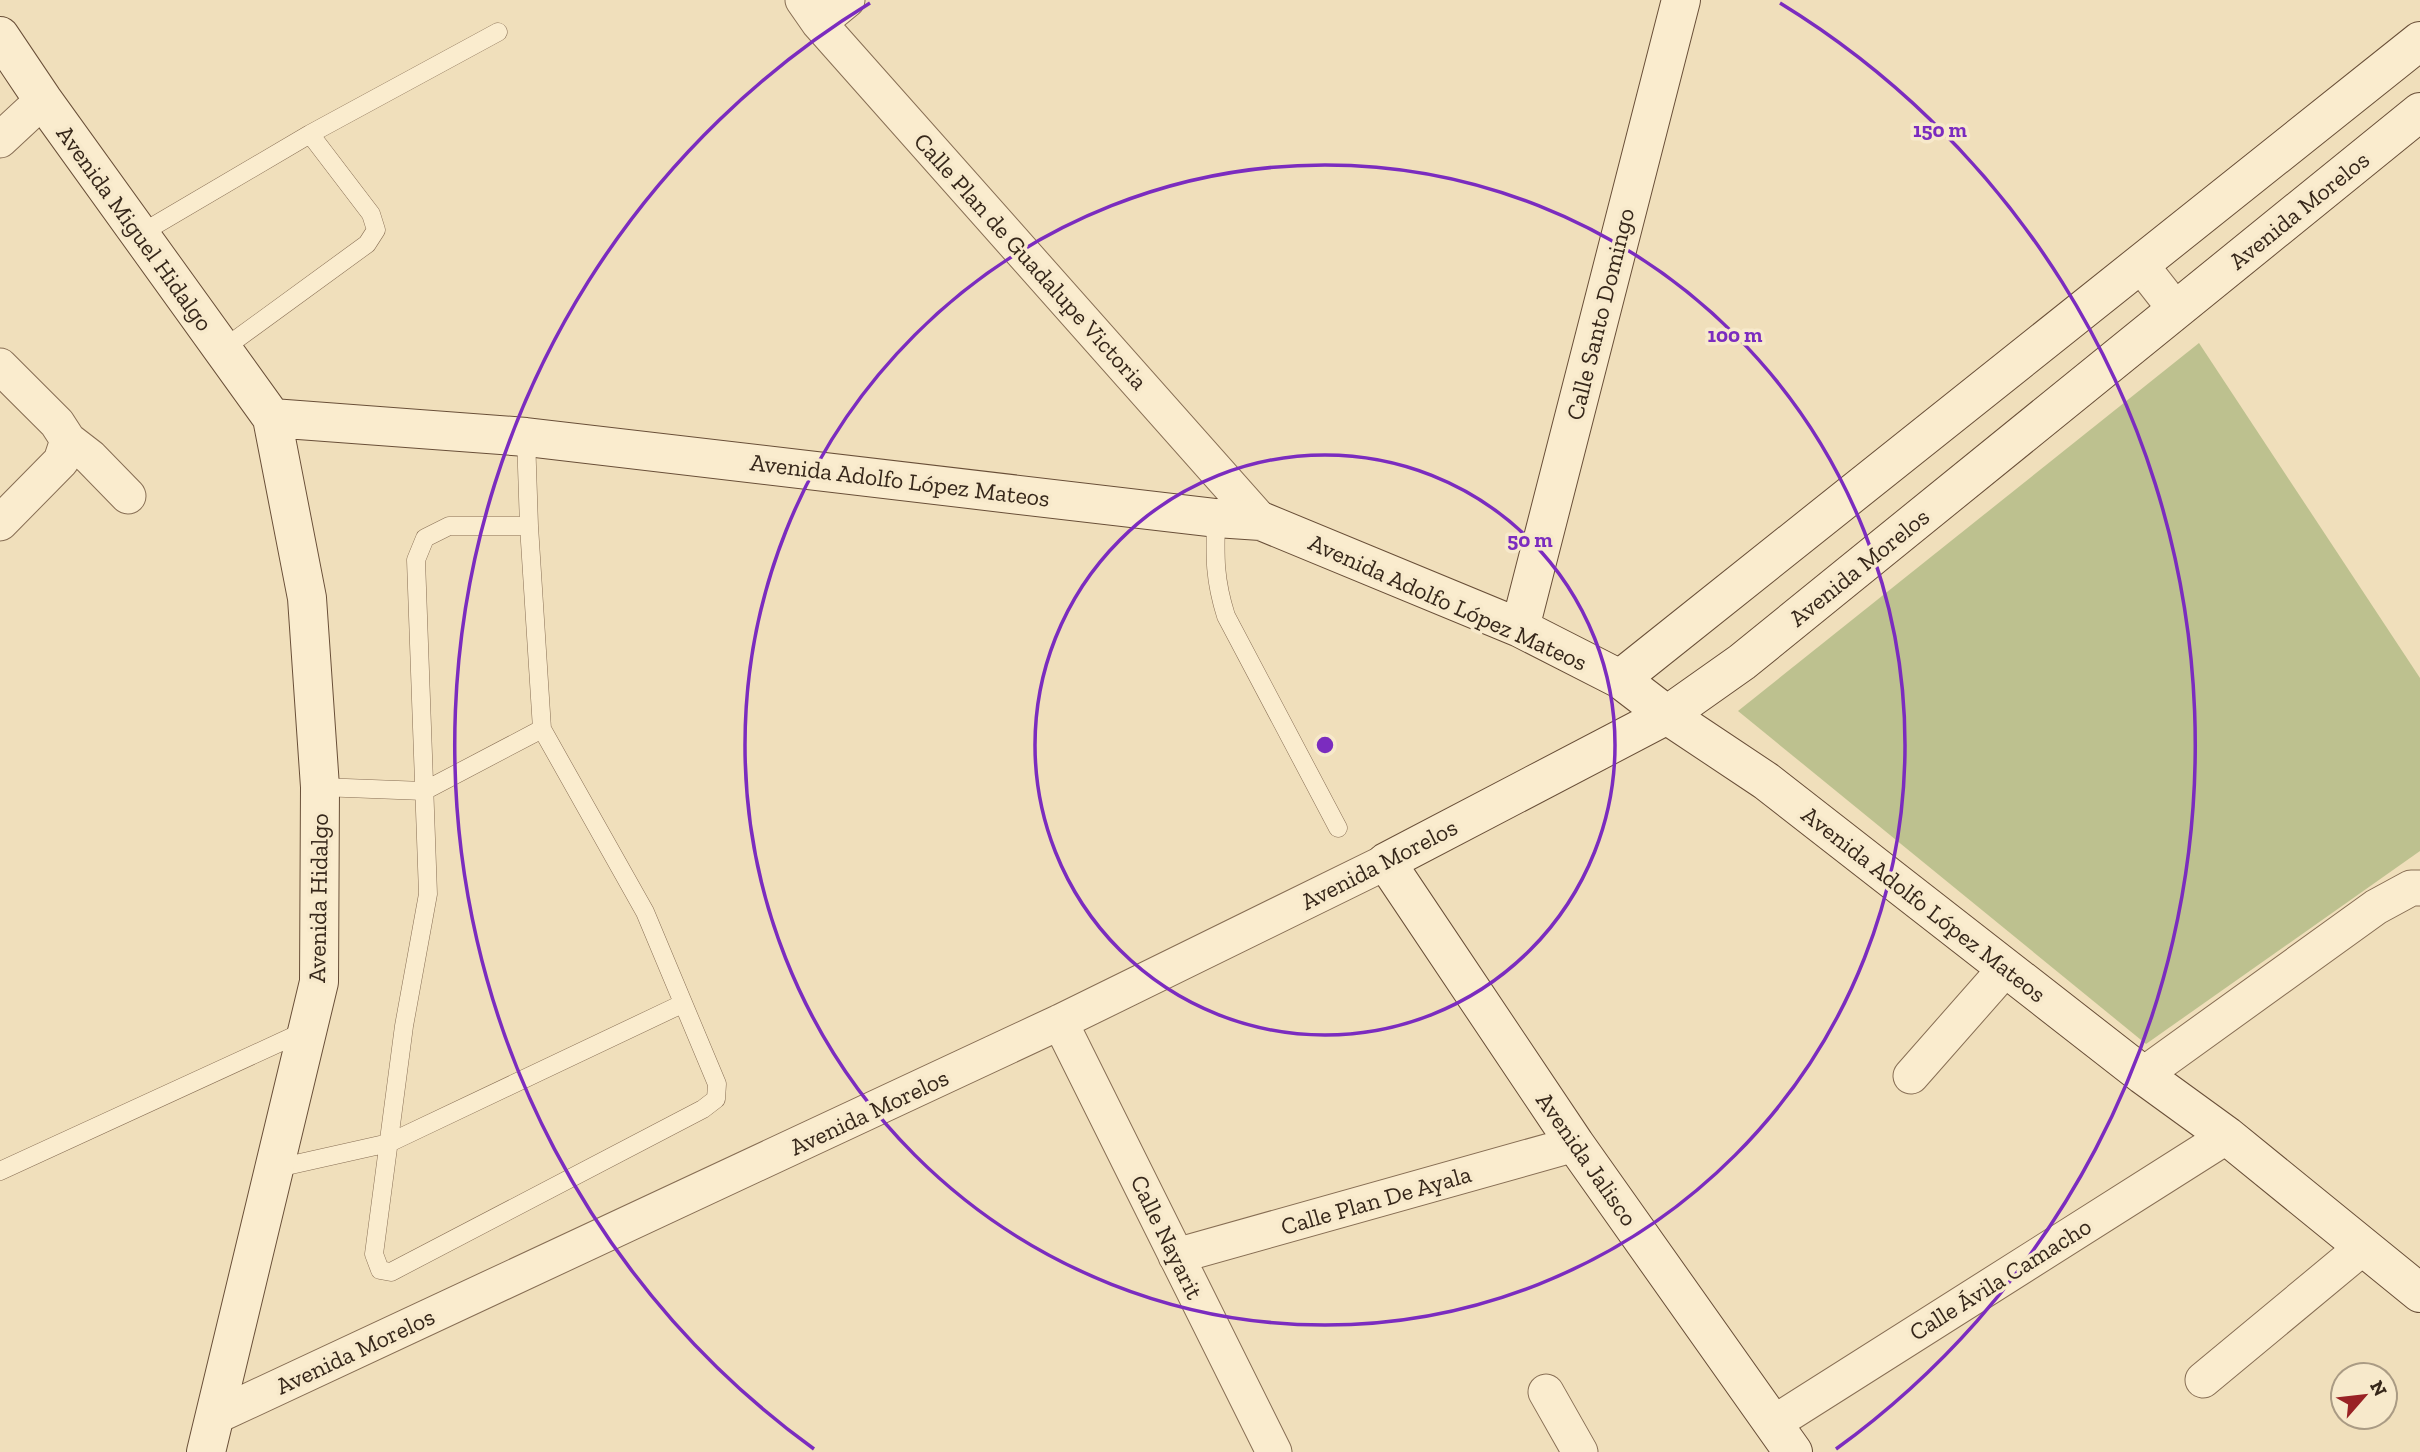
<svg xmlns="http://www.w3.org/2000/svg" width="2420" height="1452" font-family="'Zilla Slab',serif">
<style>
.cemetery{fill:#bdc18f}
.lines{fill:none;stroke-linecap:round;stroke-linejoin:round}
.service-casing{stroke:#876e54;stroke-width:19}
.minor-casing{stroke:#876e54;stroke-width:37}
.secondary-casing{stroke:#694f38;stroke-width:40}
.service{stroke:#faecce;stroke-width:18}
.minor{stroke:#faecce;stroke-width:35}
.secondary{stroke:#faecce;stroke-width:38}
.ring{fill:none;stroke:#7b2cbf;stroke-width:3.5}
.labels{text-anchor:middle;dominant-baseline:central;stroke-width:7;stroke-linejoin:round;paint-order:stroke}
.street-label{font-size:24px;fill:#36271a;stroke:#f7e9cb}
.centre{fill:#7b2cbf;stroke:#f7e9cb;stroke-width:3.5}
.ring-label{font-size:21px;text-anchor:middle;font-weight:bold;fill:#7b2cbf;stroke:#f7e9cb;stroke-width:7;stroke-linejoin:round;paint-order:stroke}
</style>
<rect width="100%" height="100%" fill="#f0dfbb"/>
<path class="cemetery" d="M 2199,343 L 2420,678 L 2420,851 L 2146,1044 L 1738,711 Z"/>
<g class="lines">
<defs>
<path id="service" d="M 140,234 L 310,134 L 498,32
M 223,349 L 367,244 L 376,230 L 371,214 L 310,134
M 526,437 L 529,526 L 542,729 L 645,912 L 717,1084 L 716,1099 L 703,1109 L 391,1272 L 380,1270 L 374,1254 L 404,1026 L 428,894 L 416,560 L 425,538 L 449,526 L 529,526
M 1216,518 C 1215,556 1214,578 1226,616 L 1338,828
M 320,787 L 424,791 L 542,729
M 273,1169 L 389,1143 L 682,1004
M 0,1171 L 307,1030"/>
<path id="minor" d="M 803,0 L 819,23 L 1261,521
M 819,23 L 847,0
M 0,140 L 43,100
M 2140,264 L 2176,310
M 0,366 L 57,423 L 68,440 L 90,457 L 128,496
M 0,523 L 61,461 L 68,440
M 1060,1022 L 1274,1452
M 2143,1075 L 2376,907 L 2411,888 L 2420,888
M 1911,1076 L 2006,968
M 1176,1256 L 1575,1144
M 2203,1380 L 2362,1248
M 1546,1392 L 1580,1452
M 214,1417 L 1060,1022 L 1386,862
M 1774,1423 L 2227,1136"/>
<path id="secondary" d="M 0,36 L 43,100 L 272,418 L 307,598 L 320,787 L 319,982 L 206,1452
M 272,418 L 526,437 L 1216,518 L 1261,521 L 1520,628 L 1620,679 L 1667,715 L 1766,781 L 2143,1075 L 2227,1136 L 2420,1293
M 1520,628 L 1681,0
M 1620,679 L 2420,41
M 1793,1452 L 1575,1144 L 1386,862 L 1667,715 L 1742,662 L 2420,112"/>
</defs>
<use href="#service" class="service-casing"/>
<use href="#minor" class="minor-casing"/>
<use href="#secondary" class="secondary-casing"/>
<use href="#service" class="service"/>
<use href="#minor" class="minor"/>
<use href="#secondary" class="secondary"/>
</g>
<g class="ring">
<circle cx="1325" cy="745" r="290"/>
<circle cx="1325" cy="745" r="580"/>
<path d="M814 1449A870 870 0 0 1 870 3M1780 3A870 870 0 0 1 1836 1449"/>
</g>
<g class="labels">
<g class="street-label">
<text transform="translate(2299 210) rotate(-39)">Avenida Morelos</text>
<text transform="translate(135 228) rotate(54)">Avenida Miguel Hidalgo</text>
<text transform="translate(1031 261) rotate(48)">Calle Plan de Guadalupe Victoria</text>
<text transform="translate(1600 314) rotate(-76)">Calle Santo Domingo</text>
<text transform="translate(900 480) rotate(7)">Avenida Adolfo López Mateos</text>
<text transform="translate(1859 567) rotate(-39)">Avenida Morelos</text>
<text transform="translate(1448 602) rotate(24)">Avenida Adolfo López Mateos</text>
<text transform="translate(1379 864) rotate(-27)">Avenida Morelos</text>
<text transform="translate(318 898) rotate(-89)">Avenida Hidalgo</text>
<text transform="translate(1924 904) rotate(38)">Avenida Adolfo López Mateos</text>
<text transform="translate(869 1112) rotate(-25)">Avenida Morelos</text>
<text transform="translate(1587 1159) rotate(55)">Avenida Jalisco</text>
<text transform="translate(1376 1200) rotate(-16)">Calle Plan De Ayala</text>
<text transform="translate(1167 1237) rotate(64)">Calle Nayarit</text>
<text transform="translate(2000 1279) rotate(-32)">Calle Ávila Camacho</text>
<text transform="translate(355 1351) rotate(-25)">Avenida Morelos</text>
</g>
</g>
<circle cx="1325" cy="745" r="10" class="centre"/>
<g class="ring-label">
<text x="1940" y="137">150 m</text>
<text x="1735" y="342">100 m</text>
<text x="1530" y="547">50 m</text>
</g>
<g transform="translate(2364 1396) rotate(62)"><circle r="33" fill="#f7e9cb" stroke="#aa9b84" stroke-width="2"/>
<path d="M0-5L12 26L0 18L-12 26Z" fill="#992225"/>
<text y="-10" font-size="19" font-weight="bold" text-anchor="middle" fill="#36271a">N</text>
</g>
</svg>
